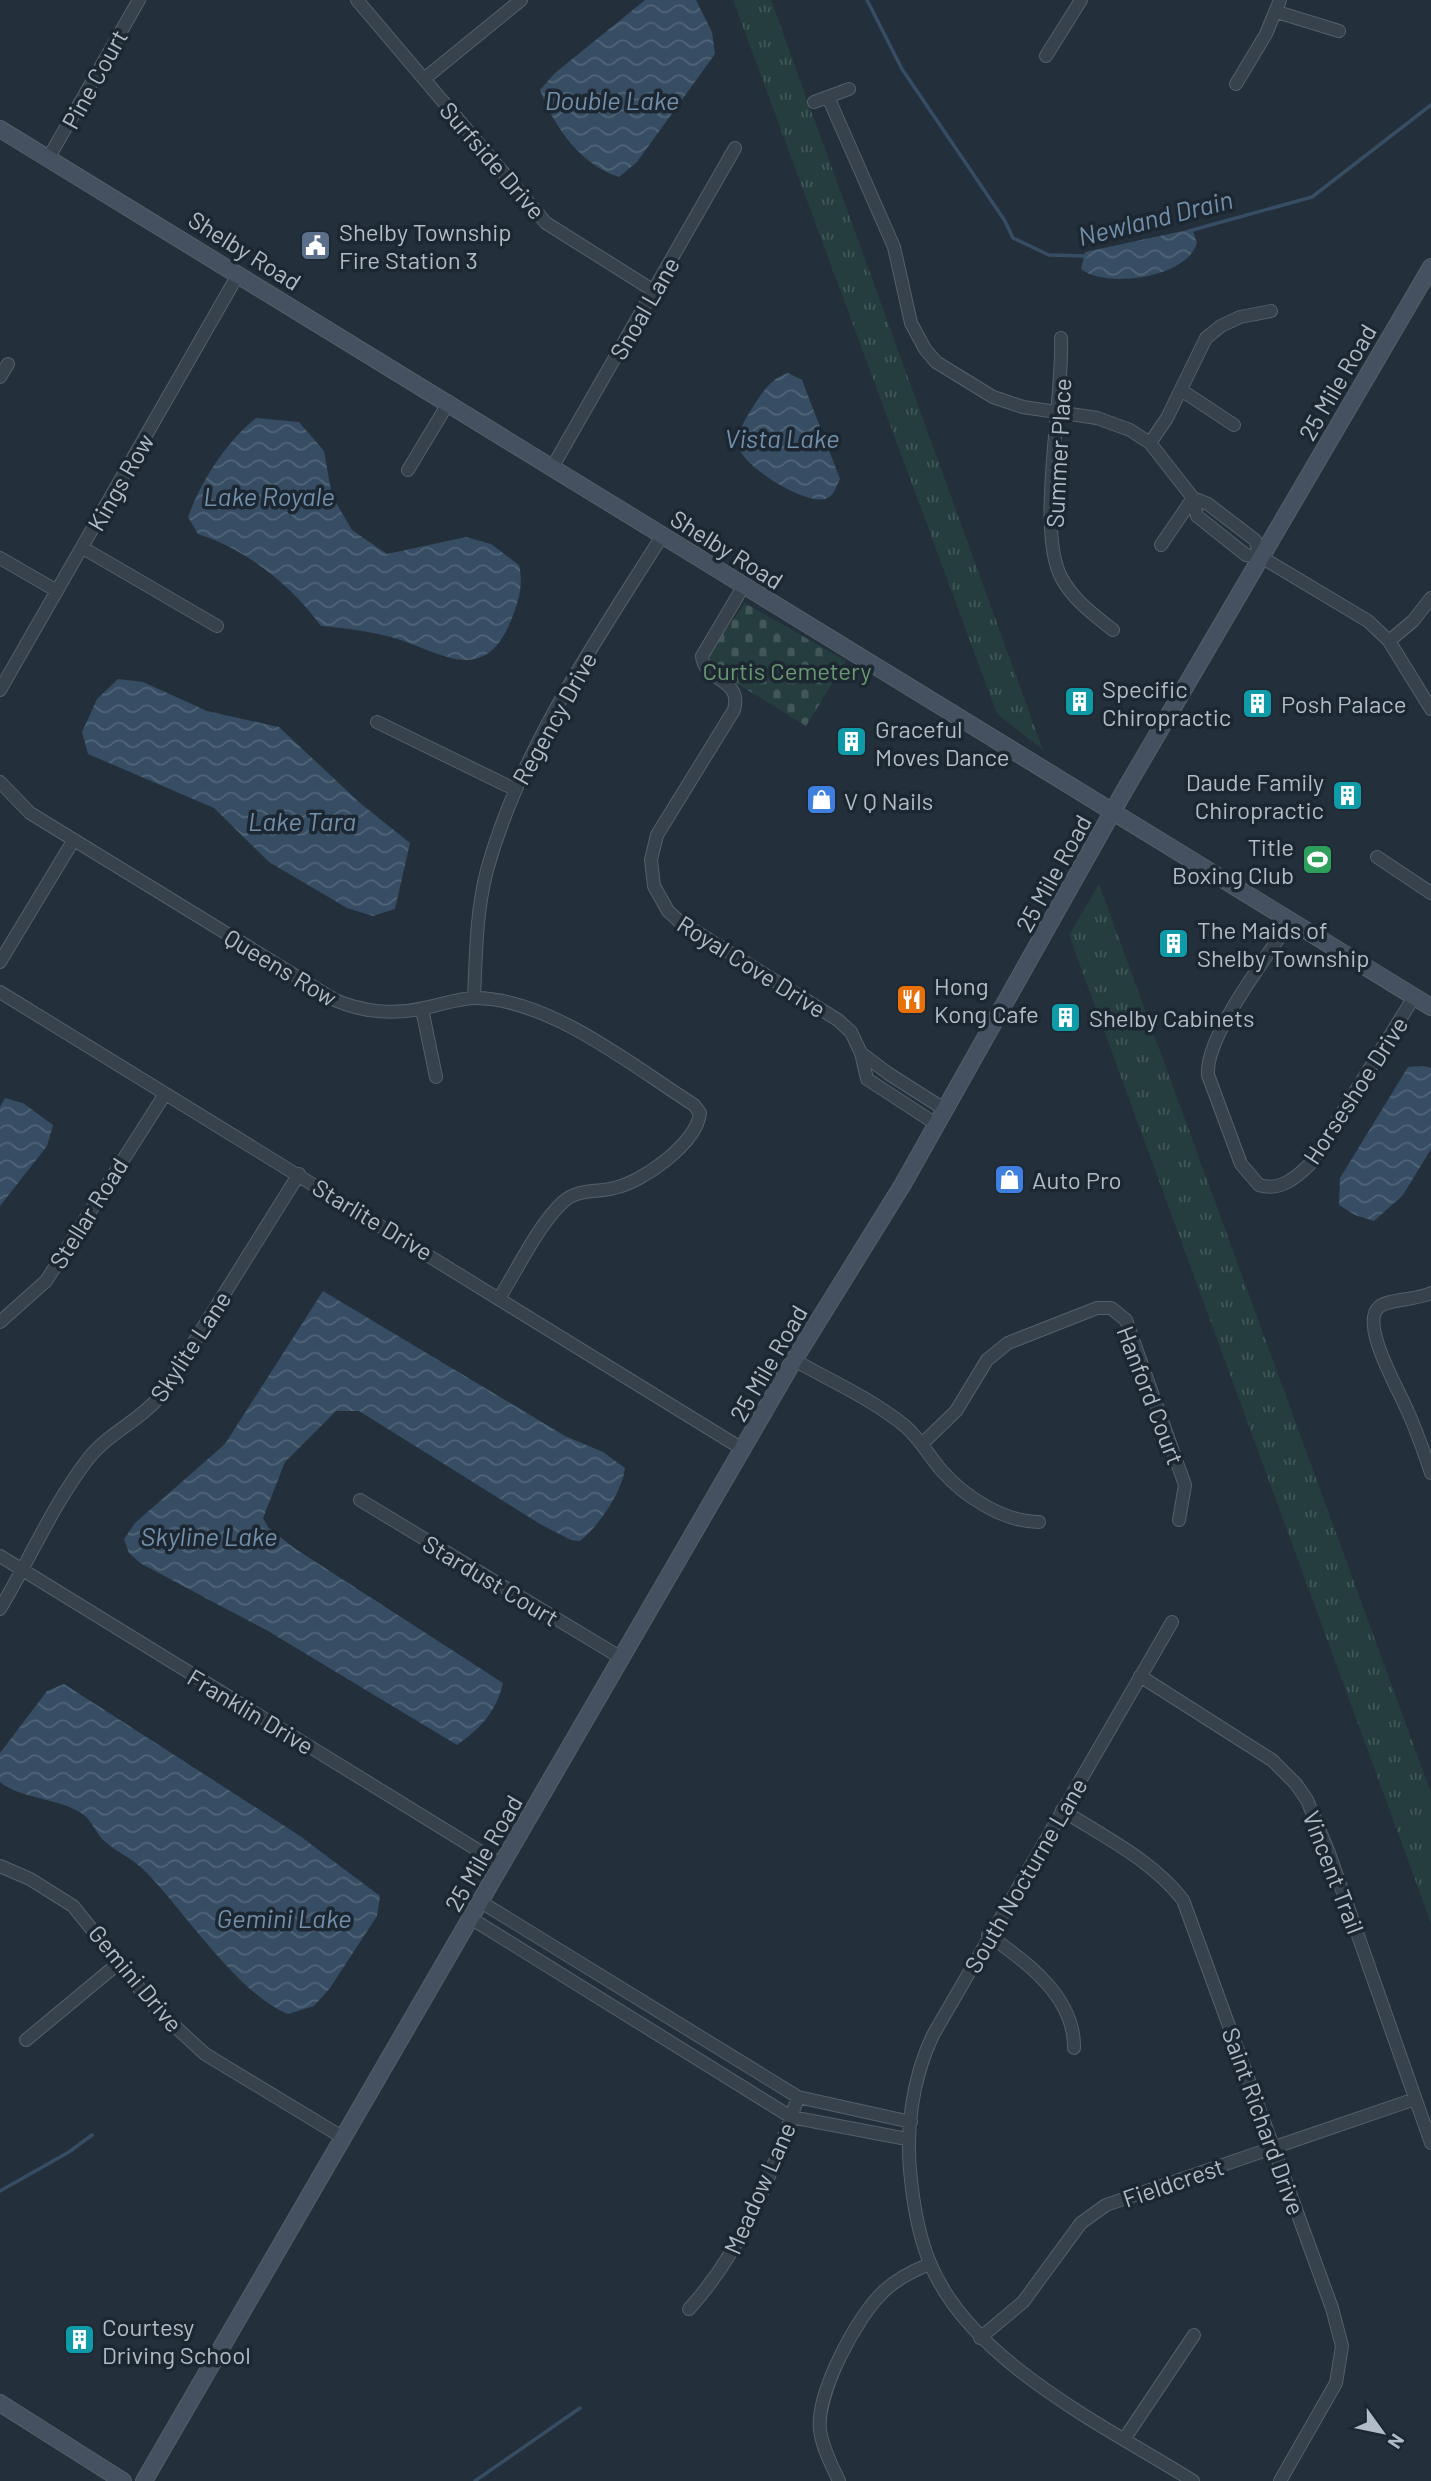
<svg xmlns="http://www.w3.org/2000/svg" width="1431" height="2481" font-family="Barlow,sans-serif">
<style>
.grass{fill:url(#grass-tufts)}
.cemetery{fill:url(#cemetery-stones)}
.water{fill:url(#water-waves)}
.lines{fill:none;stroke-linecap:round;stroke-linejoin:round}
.stream{stroke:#364d63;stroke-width:3.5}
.street-casing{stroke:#555f6a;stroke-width:14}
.secondary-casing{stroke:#555f6a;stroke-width:18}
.street{stroke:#37424d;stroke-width:12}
.secondary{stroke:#455160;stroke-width:16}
.labels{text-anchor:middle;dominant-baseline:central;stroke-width:7;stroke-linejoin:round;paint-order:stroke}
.street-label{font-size:24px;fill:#b2bcc8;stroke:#1c2731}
.poi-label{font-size:24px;fill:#b2bcc8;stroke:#1c2731;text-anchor:start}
.park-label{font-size:24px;fill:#699970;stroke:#1c2731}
.water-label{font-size:26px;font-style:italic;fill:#7290ab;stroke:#1c2731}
</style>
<defs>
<pattern id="grass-tufts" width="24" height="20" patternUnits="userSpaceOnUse" patternTransform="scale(1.75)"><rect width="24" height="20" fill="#253d3e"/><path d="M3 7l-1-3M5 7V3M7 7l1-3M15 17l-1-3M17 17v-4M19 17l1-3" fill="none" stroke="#425758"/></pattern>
<pattern id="cemetery-stones" width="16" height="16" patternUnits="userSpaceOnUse" patternTransform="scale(1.75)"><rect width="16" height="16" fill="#253d3e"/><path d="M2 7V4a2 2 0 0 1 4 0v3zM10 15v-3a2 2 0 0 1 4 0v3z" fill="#425758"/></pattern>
<pattern id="water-waves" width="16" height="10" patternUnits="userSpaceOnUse" patternTransform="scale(1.75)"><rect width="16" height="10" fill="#364d63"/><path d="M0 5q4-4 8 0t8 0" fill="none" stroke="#516578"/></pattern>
</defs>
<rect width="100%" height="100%" fill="#23303c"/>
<path class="grass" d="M 733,0 L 771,0 L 1043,750 L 997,714 Z
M 1099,884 L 1431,1793 L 1431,1923 L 1069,935 Z"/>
<path class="cemetery" d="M 745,603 L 846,661 L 806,726 L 733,681 L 709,661 L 709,653 Z"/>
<path class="water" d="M 645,0 L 696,0 L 712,32 L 715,54 L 637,162 L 619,177 C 581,165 554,127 540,90 L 555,73 Z
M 1192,229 L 1197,243 C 1187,278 1106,289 1081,269 L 1085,252 Z
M 788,373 L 802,380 L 840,479 C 836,486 834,497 825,499 C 804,504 741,466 738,445 C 737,430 747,417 754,405 C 763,391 772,378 788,373 Z
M 256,418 L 299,422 L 324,451 L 332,496 L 352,530 L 387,554 L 466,537 L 491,544 L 519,565 C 524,586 518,603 510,623 C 482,688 438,650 391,637 C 368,631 345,628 321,626 C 290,584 247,550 198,534 L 188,517 C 202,480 225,443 256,418 Z
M 118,679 L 143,682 L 207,711 L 279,727 L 360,803 L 410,843 L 395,909 L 373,916 L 347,908 L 269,862 L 214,808 L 88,754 L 82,732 L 97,699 Z
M 1423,1066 L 1431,1068 L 1431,1149 L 1403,1195 L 1374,1221 L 1355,1215 L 1339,1205 L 1340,1178 L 1408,1067 Z
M 5,1098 L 23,1103 L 53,1125 L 47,1146 L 0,1206 L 0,1107 Z
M 323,1291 L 565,1436 L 603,1452 L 625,1468 C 622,1492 599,1526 580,1541 L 571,1540 L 540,1524 L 359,1411 L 336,1411 L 285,1462 L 263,1518 L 268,1527 L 294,1548 L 503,1683 C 496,1712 481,1728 457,1745 L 268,1631 L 140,1563 L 129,1553 L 124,1539 L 135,1523 L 225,1444 Z
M 64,1684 L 300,1836 L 380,1896 L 377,1916 L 330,1988 L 314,2006 L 288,2014 C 237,1993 185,1912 146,1872 C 134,1859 116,1852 103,1840 C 96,1833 92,1821 84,1815 C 59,1797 22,1800 0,1782 L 0,1753 L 47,1691 Z"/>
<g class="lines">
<path class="stream" d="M 867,0 L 902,69 L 1005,221 L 1013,238 L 1049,255 L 1086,256
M 1189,231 L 1312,197 L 1431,105
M 0,2191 L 69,2152 L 92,2135
M 475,2481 L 580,2408"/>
<defs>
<path id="street" d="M 357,0 L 546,223 L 654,291
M 1277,12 L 1339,31
M 1046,56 L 1081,0
M 424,79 L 521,0
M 1236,84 L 1266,34 L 1280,0
M 828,97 L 894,247 L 911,323 L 925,349 L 936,362 L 993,397 L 1023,407 L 1097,418 L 1130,430 L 1150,443 L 1193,498 L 1197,516 L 1246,555 L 1261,557 L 1368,621 L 1389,641 L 1431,709
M 814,102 L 849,89
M 49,157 L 139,0
M 1061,338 C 1064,399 1036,527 1061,577 C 1073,600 1094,615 1113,630
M 0,377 L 8,364
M 1181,390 L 1234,425
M 1150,443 L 1167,418 L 1206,338 L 1221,326 L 1240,317 L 1271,311
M 553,466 L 735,148
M 408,470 L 449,402
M 1193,498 L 1208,504 L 1255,540 L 1261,557
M 1161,545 L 1193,498
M 83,548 L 217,626
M 0,558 L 57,591
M 743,587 L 702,656 C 704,682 743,678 734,710 L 657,835 L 651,860 L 654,886 L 668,911 L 679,921 L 838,1020 L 851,1032 L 861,1053
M 1389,641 L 1413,621 L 1431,598
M 0,690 L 239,273
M 377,722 L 514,789
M 0,782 L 30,813 L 335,1000 C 362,1012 394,1015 424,1008 C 441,1005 458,998 476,998 C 550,999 633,1066 694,1105 L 700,1113 C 697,1143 643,1182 614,1188 C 596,1193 579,1188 563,1202 C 539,1224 518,1268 500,1297
M 1377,857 L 1431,893
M 1291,920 C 1268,956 1205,1036 1208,1075 L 1241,1164 L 1259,1185 C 1280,1192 1297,1177 1311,1163 L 1414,997
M 0,962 L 73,841
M 0,992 L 744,1450
M 474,998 C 476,955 476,912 487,870 C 521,748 595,643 662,536
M 422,1009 L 436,1077
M 936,1124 L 867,1079 L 861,1053 L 889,1074 L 944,1109
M 1431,1293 C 1417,1300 1388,1299 1379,1307 C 1359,1324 1400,1392 1408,1412 C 1417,1432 1424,1452 1431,1473
M 0,1322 L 46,1281 L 165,1094
M 794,1360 C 831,1381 872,1399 905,1426 C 920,1439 929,1456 942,1471 C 965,1497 1004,1522 1039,1522
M 923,1443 L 956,1411 L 987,1360 L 1008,1343 L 1097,1308 L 1111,1308 L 1126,1320 L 1185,1485 L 1179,1520
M 360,1500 L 623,1659
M 0,1556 L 502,1865
M 0,1609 C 30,1559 52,1506 88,1459 C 108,1433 140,1421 161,1395 L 299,1174
M 1172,1622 L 933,2035 C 912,2079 905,2132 911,2180 C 914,2208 919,2237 930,2263 C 970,2362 1107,2427 1193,2481
M 1140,1676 L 1272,1760 L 1296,1784 L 1307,1800 L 1329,1853 L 1431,2143
M 1062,1810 C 1104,1837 1152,1860 1183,1900 L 1332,2308 L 1342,2346 L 1336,2383 L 1280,2481
M 0,1866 L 30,1879 L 73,1906 L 156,2009 L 205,2054 L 342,2137
M 481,1902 L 798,2097 L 911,2122
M 472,1919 L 791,2117 L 907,2139
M 988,1935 C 1026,1961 1075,1997 1074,2048
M 26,2040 L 120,1962
M 689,2309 C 743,2250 773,2172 798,2097
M 980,2338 L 1023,2302 L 1081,2223 L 1106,2205 L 1415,2099
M 1125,2438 L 1194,2335
M 839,2481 C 832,2466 822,2447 820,2430 C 816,2393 857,2316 884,2291 C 898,2278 912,2271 930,2264"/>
<path id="secondary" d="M 0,129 L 1431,1007
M 0,2403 L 123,2481
M 144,2481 L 794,1360 L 903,1184 L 1123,793 L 1431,267"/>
</defs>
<use href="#street" class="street-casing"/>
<use href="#secondary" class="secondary-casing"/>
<use href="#street" class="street"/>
<use href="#secondary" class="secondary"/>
</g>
<defs>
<symbol id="civic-square" viewBox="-11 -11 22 22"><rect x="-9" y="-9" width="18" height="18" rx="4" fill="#5c6f8a" stroke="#1c2731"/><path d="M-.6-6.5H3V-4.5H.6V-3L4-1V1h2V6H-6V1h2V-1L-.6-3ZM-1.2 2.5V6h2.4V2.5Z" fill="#fff"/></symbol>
<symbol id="building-square" viewBox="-11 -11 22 22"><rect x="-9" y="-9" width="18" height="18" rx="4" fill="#0f9aa8" stroke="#1c2731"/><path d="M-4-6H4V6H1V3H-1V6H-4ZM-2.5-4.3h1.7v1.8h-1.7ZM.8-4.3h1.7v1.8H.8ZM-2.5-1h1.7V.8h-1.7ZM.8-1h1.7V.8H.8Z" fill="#fff"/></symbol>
<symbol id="shop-square" viewBox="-11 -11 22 22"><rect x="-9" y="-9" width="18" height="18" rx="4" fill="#3f7fe0" stroke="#1c2731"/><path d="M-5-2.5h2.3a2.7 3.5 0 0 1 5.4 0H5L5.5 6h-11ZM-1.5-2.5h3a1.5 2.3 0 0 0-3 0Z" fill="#fff"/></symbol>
<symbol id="stadium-square" viewBox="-11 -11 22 22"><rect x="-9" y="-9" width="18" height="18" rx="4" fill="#2e9e5b" stroke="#1c2731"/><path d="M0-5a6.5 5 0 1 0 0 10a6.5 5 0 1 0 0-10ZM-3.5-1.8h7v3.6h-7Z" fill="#fff"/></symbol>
<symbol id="restaurant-square" viewBox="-11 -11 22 22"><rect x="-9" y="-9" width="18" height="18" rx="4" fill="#e8710a" stroke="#1c2731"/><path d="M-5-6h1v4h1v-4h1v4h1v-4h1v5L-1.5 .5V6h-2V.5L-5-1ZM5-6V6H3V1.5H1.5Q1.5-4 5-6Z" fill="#fff"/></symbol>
</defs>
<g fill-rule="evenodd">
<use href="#civic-square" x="298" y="228" width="35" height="35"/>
<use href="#building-square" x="1062" y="684" width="35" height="35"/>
<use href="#building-square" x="1240" y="686" width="35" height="35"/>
<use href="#building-square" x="834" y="724" width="35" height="35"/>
<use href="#building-square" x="1330" y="778" width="35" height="35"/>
<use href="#shop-square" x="804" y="782" width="35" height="35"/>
<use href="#stadium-square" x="1300" y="842" width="35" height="35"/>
<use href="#building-square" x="1156" y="926" width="35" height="35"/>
<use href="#restaurant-square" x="894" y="982" width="35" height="35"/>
<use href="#building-square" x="1048" y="1000" width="35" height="35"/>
<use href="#shop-square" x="992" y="1162" width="35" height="35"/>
<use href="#building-square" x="62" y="2322" width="35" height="35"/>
</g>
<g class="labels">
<g class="street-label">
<text transform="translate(94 79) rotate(-61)">Pine Court</text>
<text transform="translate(493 160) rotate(49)">Surfside Drive</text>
<text transform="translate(245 250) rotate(32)">Shelby Road</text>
<text transform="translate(644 308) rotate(-60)">Snoal Lane</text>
<text transform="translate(1337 382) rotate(-60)">25 Mile Road</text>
<text transform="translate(1058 453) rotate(-87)">Summer Place</text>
<text transform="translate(120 482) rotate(-60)">Kings Row</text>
<text transform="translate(727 549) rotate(32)">Shelby Road</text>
<text transform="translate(554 718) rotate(-61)">Regency Drive</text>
<text transform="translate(1053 873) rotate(-61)">25 Mile Road</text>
<text transform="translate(752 966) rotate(32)">Royal Cove Drive</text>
<text transform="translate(281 967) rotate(31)">Queens Row</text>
<text transform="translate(1355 1090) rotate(-57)">Horseshoe Drive</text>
<text transform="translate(88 1213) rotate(-58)">Stellar Road</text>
<text transform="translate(373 1219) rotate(31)">Starlite Drive</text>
<text transform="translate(190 1346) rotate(-57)">Skylite Lane</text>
<text transform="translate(768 1363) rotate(-60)">25 Mile Road</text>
<text transform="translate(1151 1395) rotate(69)">Hanford Court</text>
<text transform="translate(491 1580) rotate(31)">Stardust Court</text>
<text transform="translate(251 1711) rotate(31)">Franklin Drive</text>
<text transform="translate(483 1853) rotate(-60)">25 Mile Road</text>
<text transform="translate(1334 1872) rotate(69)">Vincent Trail</text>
<text transform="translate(1025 1875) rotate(-60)">South Nocturne Lane</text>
<text transform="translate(136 1978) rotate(50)">Gemini Drive</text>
<text transform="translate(1264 2121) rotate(70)">Saint Richard Drive</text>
<text transform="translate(1173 2182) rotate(-19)">Fieldcrest</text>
<text transform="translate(759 2188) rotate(-66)">Meadow Lane</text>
</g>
<g class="poi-label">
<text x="339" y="231">Shelby Township<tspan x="339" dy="28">Fire Station 3</tspan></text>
<text x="1102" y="688">Specific<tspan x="1102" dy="28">Chiropractic</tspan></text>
<text x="1281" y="703">Posh Palace</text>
<text x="875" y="728">Graceful<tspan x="875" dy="28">Moves Dance</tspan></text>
<text x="1324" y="781" text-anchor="end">Daude Family<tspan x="1324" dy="28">Chiropractic</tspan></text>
<text x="844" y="800">V Q Nails</text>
<text x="1294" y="846" text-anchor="end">Title<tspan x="1294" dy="28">Boxing Club</tspan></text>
<text x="1197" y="929">The Maids of<tspan x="1197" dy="28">Shelby Township</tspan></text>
<text x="934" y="985">Hong<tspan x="934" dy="28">Kong Cafe</tspan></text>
<text x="1089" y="1017">Shelby Cabinets</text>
<text x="1032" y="1179">Auto Pro</text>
<text x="102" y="2326">Courtesy<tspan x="102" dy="28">Driving School</tspan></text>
</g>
<g class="park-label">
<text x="787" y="670">Curtis Cemetery</text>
</g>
<g class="water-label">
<text x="612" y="99">Double Lake</text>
<text transform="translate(1155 217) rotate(-14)">Newland Drain</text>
<text x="782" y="437">Vista Lake</text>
<text x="269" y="495">Lake Royale</text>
<text x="302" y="820">Lake Tara</text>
<text x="209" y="1535">Skyline Lake</text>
<text x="284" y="1917">Gemini Lake</text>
</g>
</g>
<g transform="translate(1382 2432) rotate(123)" stroke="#1c2731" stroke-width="5" paint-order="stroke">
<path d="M0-5L12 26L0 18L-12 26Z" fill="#b2bcc8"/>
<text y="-10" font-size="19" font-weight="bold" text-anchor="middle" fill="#b2bcc8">N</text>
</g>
</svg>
